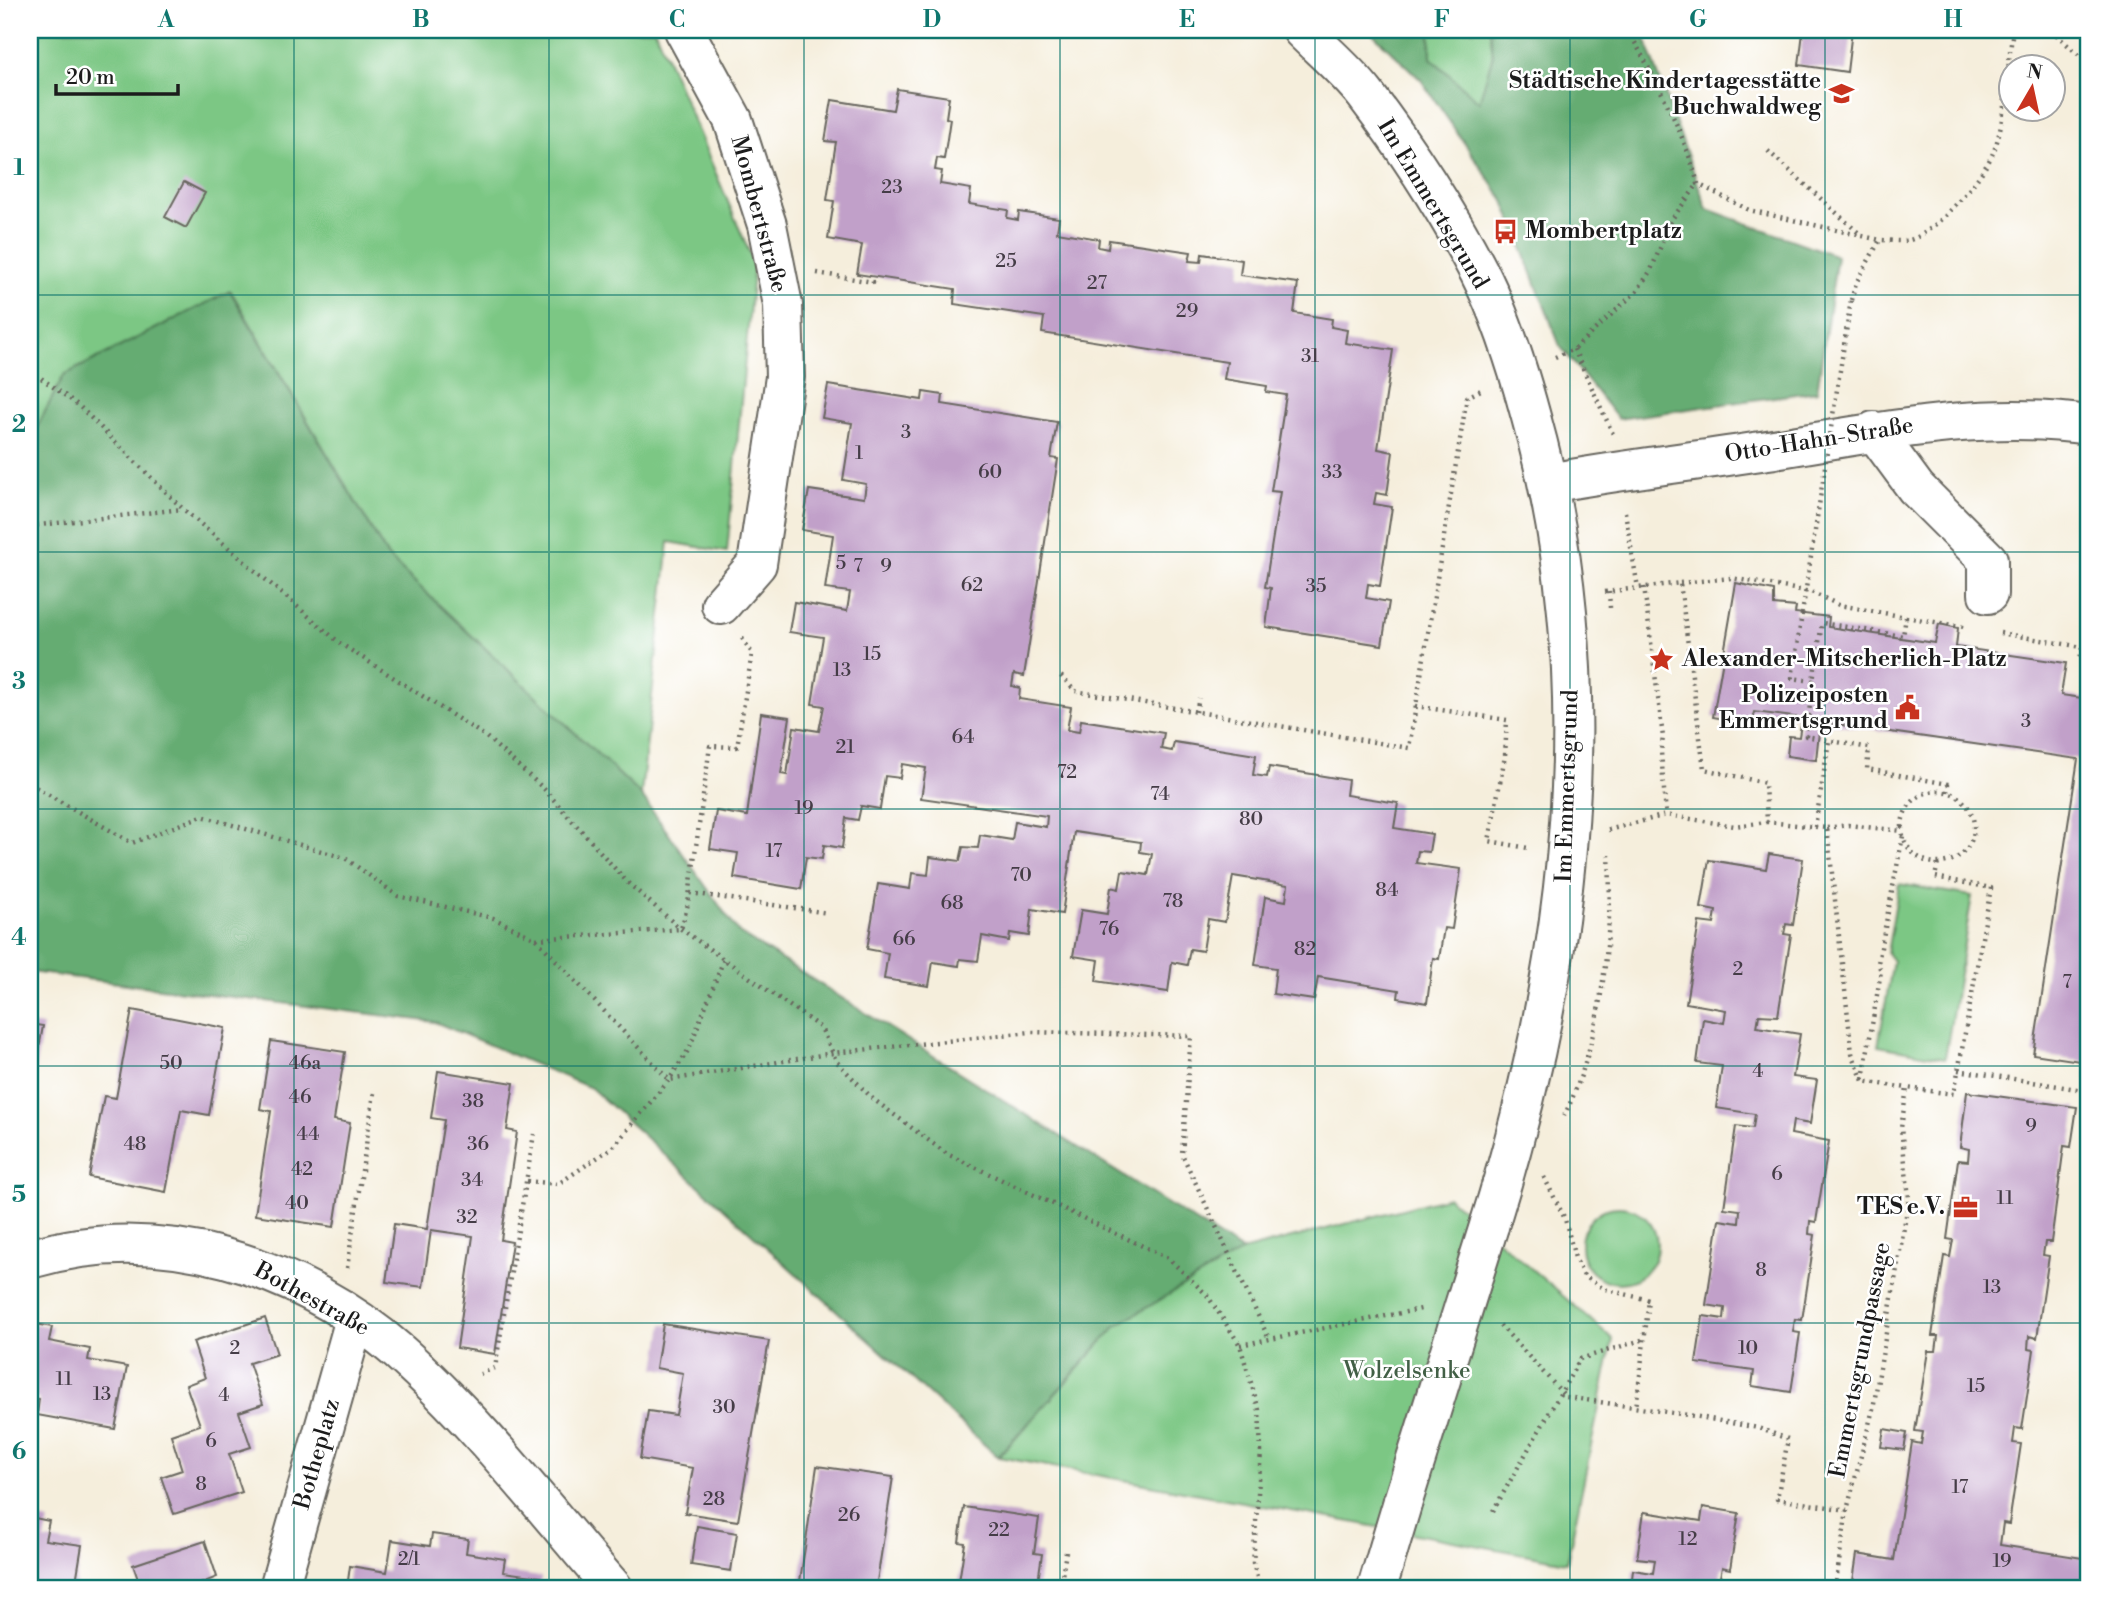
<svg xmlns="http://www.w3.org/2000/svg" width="2119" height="1618" font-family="'Libre Bodoni',serif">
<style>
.green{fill:#7cc784;stroke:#4c7250;stroke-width:2}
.forest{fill:#65ac72;stroke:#406447;stroke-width:2}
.building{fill:#c1a0c9}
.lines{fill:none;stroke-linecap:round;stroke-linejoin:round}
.minor-casing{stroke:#68665f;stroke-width:42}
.path{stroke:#68665f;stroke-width:4.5;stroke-dasharray:2 5;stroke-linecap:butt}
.minor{stroke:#fff;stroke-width:38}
.minor-bridge-casing{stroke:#68665f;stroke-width:42;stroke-linecap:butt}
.path-bridge{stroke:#68665f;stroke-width:4.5;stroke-dasharray:2 5;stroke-linecap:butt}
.minor-bridge{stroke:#fff;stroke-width:38}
.grid{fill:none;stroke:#0f766e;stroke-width:2;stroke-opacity:0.55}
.labels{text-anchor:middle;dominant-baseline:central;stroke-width:5;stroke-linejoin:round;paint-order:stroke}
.number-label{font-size:19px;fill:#453d47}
.poi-label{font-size:23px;font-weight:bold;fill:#1c1c1c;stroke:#fff;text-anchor:end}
.street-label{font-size:23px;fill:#1c1c1c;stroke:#fff}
.park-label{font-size:23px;fill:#426046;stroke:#fff}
.neatline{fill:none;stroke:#0f766e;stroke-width:2.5}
.grid-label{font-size:23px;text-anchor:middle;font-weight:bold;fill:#0f766e}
</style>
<rect width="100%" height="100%" fill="#fff"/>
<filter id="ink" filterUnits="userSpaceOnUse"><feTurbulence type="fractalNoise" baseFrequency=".0143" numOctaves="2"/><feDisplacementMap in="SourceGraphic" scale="14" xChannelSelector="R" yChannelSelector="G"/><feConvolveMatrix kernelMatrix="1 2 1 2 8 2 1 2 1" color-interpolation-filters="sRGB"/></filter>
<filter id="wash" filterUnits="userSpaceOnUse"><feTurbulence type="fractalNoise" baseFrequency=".00686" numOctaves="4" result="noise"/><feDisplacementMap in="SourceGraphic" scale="28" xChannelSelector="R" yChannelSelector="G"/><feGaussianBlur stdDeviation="1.57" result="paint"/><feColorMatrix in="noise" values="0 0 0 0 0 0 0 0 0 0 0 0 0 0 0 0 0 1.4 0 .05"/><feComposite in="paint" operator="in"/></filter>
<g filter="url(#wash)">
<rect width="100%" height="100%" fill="#f5eedc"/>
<path class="green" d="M 30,30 L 655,30 L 754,263 L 727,552 L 669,542 L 641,795 L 388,557 L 231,291 L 64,375 L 30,441 Z
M 1430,30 L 1490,30 L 1493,55 L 1479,103 L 1431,58 Z
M 1899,884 L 1972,896 L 1945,1058 L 1878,1046 L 1893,961 L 1887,953 Z
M 1448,1197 L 1613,1339 L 1567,1562 L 999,1457 L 1116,1326 L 1242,1251 Z
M1581 1245a38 38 0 1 1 76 0a38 38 0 1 1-76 0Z"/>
<path class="forest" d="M 1369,30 L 1430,30 L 1431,58 L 1479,102 L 1493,55 L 1490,30 L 1642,30 L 1707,209 L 1837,256 L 1817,391 L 1618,419 L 1560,346 L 1504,201 L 1421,80 Z
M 230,291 L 388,557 L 641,795 L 739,933 L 1242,1251 L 1116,1326 L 998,1457 L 591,1088 L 435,1022 L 30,972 L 30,441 L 64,375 Z"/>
<g id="blocks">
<path class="building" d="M 1797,30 L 1852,30 L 1847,72 L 1799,65 L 1803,32 Z
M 897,89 L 949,97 L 946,118 L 950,119 L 944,159 L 937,158 L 935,170 L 942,171 L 940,184 L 971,189 L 969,204 L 1008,210 L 1007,218 L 1018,220 L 1019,212 L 1059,218 L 1057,232 L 1099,239 L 1098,247 L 1108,249 L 1109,240 L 1191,252 L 1189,261 L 1201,262 L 1202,254 L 1242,260 L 1240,275 L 1298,283 L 1294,313 L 1332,319 L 1331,327 L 1347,330 L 1345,343 L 1393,350 L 1378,449 L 1393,452 L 1387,495 L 1376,493 L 1374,504 L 1392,507 L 1380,586 L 1368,584 L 1366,598 L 1389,602 L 1382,645 L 1266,627 L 1271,588 L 1265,587 L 1280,492 L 1271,491 L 1286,395 L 1266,392 L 1267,386 L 1224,379 L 1227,362 L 1042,333 L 1044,317 L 954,304 L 955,289 L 857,274 L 862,245 L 828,239 L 834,201 L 827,200 L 836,142 L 825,141 L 832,100 L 893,110 Z
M 184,182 L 205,193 L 186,228 L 165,217 Z
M 828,385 L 922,400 L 923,392 L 943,395 L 942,404 L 1057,422 L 1051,458 L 1058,459 L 1024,676 L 1014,674 L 1012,686 L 1020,688 L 1019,699 L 1071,707 L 1067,730 L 1079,732 L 1081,720 L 1164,733 L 1161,749 L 1172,751 L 1174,742 L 1256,755 L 1253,775 L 1267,777 L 1269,767 L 1348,780 L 1346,795 L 1398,803 L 1394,828 L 1432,834 L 1429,852 L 1418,851 L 1416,863 L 1461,869 L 1452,929 L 1444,928 L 1439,959 L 1433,958 L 1427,1003 L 1398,998 L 1399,990 L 1318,977 L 1314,1000 L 1273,994 L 1276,968 L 1255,965 L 1265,897 L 1286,901 L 1288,885 L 1233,876 L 1225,922 L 1208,919 L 1203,951 L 1190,949 L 1187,965 L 1172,962 L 1168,992 L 1096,981 L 1099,960 L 1073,956 L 1081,910 L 1107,914 L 1111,887 L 1119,889 L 1122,871 L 1148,875 L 1152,854 L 1140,852 L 1141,842 L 1074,832 L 1062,914 L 1032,909 L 1029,936 L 1010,933 L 1009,941 L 982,936 L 978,961 L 960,959 L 959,966 L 933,962 L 929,986 L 884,979 L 888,953 L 867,949 L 878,884 L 910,889 L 912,873 L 928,875 L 930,857 L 960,861 L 963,847 L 978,848 L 980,835 L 1012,840 L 1015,822 L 1046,827 L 1047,816 L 921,798 L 926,768 L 902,764 L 900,778 L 885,776 L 880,809 L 861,806 L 858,820 L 846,818 L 842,848 L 824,845 L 822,859 L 806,857 L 801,889 L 734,878 L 738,853 L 710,849 L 716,811 L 747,816 L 761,713 L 790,717 L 781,774 L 787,775 L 794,727 L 819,731 L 824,706 L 812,704 L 823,637 L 789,632 L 794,602 L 847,611 L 850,592 L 825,589 L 833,535 L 802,530 L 809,490 L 864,498 L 866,484 L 843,480 L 852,423 L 822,418 Z
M 1736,583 L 1774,591 L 1774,605 L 1796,607 L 1795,613 L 1829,617 L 1828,627 L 1935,643 L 1939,624 L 1958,628 L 1956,647 L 2066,663 L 2061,695 L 2089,699 L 2089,1080 L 2085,1079 L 2087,1062 L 2033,1054 L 2078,759 L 1820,722 L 1816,760 L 1787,756 L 1789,736 L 1799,737 L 1802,718 L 1755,712 L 1752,724 L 1713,717 Z
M 1769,854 L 1803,859 L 1793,925 L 1786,924 L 1784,934 L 1791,935 L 1778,1016 L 1759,1015 L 1757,1027 L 1800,1034 L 1793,1077 L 1817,1080 L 1810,1124 L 1793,1121 L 1791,1134 L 1829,1141 L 1816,1222 L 1810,1221 L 1809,1234 L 1815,1235 L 1802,1320 L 1795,1319 L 1793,1332 L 1800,1333 L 1791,1392 L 1752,1386 L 1754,1371 L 1696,1363 L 1703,1316 L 1724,1319 L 1725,1308 L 1706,1305 L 1719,1220 L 1739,1223 L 1740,1210 L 1724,1208 L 1736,1126 L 1753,1128 L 1755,1114 L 1716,1108 L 1722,1066 L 1697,1063 L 1703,1019 L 1724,1023 L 1726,1010 L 1686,1003 L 1699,922 L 1714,924 L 1716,911 L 1701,908 L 1709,860 L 1766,869 Z
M 132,1010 L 225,1028 L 209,1115 L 181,1110 L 166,1192 L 89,1177 L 104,1096 L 116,1098 Z
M 30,1024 L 43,1026 L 31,1093 L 30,1093 Z
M 271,1041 L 345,1052 L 334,1120 L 350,1123 L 334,1227 L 255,1215 L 271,1111 L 260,1109 Z
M 438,1071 L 514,1083 L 507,1130 L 517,1132 L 501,1240 L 512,1242 L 495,1354 L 457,1348 L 473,1236 L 431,1230 L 423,1287 L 386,1282 L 394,1224 L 427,1229 L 444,1120 L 431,1118 Z
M 1967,1092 L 2077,1107 L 2071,1147 L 2064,1146 L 2051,1242 L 2045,1242 L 2043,1255 L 2049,1256 L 2037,1338 L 2029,1336 L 2028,1349 L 2034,1350 L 2022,1429 L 2015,1428 L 2013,1443 L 2021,1444 L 2009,1524 L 2003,1523 L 2000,1545 L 2089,1559 L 2089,1588 L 1852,1588 L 1857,1554 L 1894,1560 L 1912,1442 L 1921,1444 L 1923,1432 L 1915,1431 L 1928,1351 L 1936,1351 L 1938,1336 L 1932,1336 L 1944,1256 L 1950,1257 L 1953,1240 L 1947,1239 L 1958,1160 L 1968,1161 L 1969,1149 L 1960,1147 Z
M 265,1318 L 277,1354 L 249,1363 L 263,1404 L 239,1412 L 251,1447 L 229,1454 L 242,1492 L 174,1514 L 161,1477 L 182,1470 L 171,1435 L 200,1425 L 186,1385 L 205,1378 L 193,1342 Z
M 30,1323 L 52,1327 L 49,1341 L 90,1349 L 88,1360 L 127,1367 L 115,1429 L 37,1415 L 39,1399 L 30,1397 Z
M 663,1324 L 769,1341 L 738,1521 L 685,1513 L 693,1468 L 640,1459 L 648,1411 L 676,1415 L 683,1373 L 656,1368 Z
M 1884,1429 L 1907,1433 L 1904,1450 L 1881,1447 Z
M 817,1466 L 893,1477 L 876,1588 L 799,1588 Z
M 964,1507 L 1039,1518 L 1034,1553 L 1042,1554 L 1037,1588 L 958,1588 L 965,1543 L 959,1542 Z
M 1703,1507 L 1739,1513 L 1730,1569 L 1722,1567 L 1719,1582 L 1728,1584 L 1727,1588 L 1631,1588 L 1633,1570 L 1653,1573 L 1655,1560 L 1637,1558 L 1644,1512 L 1701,1521 Z
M 30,1517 L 49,1521 L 45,1540 L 82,1545 L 75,1588 L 30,1588 Z
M 697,1526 L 737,1533 L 731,1571 L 691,1565 Z
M 432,1534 L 468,1539 L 466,1553 L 505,1559 L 503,1572 L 541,1577 L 539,1588 L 347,1588 L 350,1566 L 387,1572 L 392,1540 L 430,1546 Z
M 205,1541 L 217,1577 L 190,1588 L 141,1588 L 133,1565 Z"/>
</g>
</g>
<g filter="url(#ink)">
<use href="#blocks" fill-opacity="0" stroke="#68665f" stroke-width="2"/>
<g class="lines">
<defs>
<path id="minor" d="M 684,30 L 733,120 L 767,225 L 783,305 L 785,377 L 757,564 L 721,605
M 1302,30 C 1323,51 1347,71 1365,94 C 1407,149 1447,211 1479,272 C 1502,317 1518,369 1531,417 C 1606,684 1571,965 1489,1226
M 1874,431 L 1916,488 L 1988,560 L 1988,594
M 1549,483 C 1620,470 1690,462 1761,451 C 1870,434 1978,409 2089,425
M 30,1259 C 159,1220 300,1265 399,1352 C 477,1421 545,1510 613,1588
M 279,1588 L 355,1319
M 1377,1588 L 1403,1501"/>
</defs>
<use href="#minor" class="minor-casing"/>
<path class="path" d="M 1628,30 C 1656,80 1682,128 1698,184 L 1749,210 L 1880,240 C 1891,240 1902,243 1913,239 C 1939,229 1982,178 1993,153 C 2006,122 2007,65 2013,30
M 2051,30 L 2089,64
M 1768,151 L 1861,235
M 817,273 L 873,282 L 872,287
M 1851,300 L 1856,283 L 1880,240
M 1574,349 L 1613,434
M 1555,357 L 1574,349 L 1637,291 L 1651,270 L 1672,219 L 1698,184
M 30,370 L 78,405 L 183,509 L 341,644 L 485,736 L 544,789 L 628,883 L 681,929 L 821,1028 L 837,1062 L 873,1099 L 947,1154 L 1168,1258 L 1207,1295 L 1240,1345 L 1259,1410 L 1261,1452 L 1253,1563 L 1260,1588
M 1625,512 L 1638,588
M 30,526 L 182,509
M 1680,583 L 1731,578 L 1811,592 L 1839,605 L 1906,617 L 1903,636 L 1822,623 L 1813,681
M 1644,587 L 1663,737 L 1661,752 L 1666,815
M 1605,592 L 1680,583 L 1704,769 L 1765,783 L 1767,822 L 1827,828 L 1852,1053 L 1863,1081 L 1907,1088
M 1609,592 L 1610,608
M 1802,614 L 1792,678 L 1813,681 L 1806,736 L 1869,748 L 1867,769 L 1948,784 L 1947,792
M 1906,617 L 1964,627
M 2000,633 L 2082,647 L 2080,660 L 2089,662
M 1061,676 L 1075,691 L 1409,748 L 1467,397 L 1483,389
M 1415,706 L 1507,720 L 1505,756 L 1489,841 L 1528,848
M 1196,712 L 1199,698
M 30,784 L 132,843 L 202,816 L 345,858 L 398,896 L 493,918 L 536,939 L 669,1080 L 833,1053 L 1031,1032 L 1191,1036 L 1182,1154 L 1269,1339
M1902 827a36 36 0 1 1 72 0a36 36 0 1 1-72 0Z
M 1815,827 L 1829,741
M 1827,828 L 1848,825 L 1902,831
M 1608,830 L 1666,815 L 1735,826 L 1767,822
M 690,893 L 828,913
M 536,939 L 681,929 L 688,904 L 710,746 L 737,747 L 752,653 L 742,638
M 1958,1070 L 2089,1091
M 1863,1079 L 1881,971 L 1878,963 L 1903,836
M 1564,1116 C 1601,1043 1613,936 1609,855
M 1544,1177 L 1565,1219 L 1575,1258 L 1584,1276 L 1604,1289 L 1649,1300 L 1636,1408
M 527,1181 L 558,1184 L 613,1147 L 669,1080 L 689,1049 L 724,959
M 347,1268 L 374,1093
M 1500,1325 L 1566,1397 L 1694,1416 L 1758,1428 L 1788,1439 L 1777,1499 L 1847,1510
M 1240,1345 L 1421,1309
M 480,1374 L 495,1368 L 534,1134
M 1493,1511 L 1580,1359 L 1645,1339
M 1060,1588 L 1066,1552
M 1835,1588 L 1847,1510 L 1873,1409 L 1909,1198 L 1901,1128 L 1907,1088 L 1954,1094 L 1991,888 L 1935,877 L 1938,863"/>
<use href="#minor" class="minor"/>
<defs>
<path id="minor-bridge" d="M 1403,1501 L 1489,1226"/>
</defs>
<use href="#minor-bridge" class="minor-bridge-casing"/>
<path class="path-bridge" d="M 1802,614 L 1851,300"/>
<use href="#minor-bridge" class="minor-bridge"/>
</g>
</g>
<path class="grid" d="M 294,30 L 294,1588M 549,30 L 549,1588M 804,30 L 804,1588M 1060,30 L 1060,1588M 1315,30 L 1315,1588M 1570,30 L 1570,1588M 1825,30 L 1825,1588M 30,295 L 2089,295M 30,552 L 2089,552M 30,809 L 2089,809M 30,1066 L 2089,1066M 30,1323 L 2089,1323"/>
<defs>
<symbol id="school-bare" viewBox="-9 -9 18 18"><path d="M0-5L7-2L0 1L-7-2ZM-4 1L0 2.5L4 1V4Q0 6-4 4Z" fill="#c8321e" stroke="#fff" stroke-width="2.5" paint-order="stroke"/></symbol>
<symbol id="bus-bare" viewBox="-9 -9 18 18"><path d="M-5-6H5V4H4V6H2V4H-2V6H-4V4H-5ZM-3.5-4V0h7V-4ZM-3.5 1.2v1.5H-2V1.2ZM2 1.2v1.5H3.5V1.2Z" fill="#c8321e" stroke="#fff" stroke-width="2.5" paint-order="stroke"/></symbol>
<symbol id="sight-bare" viewBox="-9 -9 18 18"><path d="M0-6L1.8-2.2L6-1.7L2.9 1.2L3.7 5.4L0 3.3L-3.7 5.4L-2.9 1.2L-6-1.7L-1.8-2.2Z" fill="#c8321e" stroke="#fff" stroke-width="2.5" paint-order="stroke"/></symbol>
<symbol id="civic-bare" viewBox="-9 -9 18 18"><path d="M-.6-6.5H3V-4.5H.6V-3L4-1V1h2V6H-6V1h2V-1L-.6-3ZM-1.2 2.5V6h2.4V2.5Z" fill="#c8321e" stroke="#fff" stroke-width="2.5" paint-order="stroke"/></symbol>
<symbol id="office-bare" viewBox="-9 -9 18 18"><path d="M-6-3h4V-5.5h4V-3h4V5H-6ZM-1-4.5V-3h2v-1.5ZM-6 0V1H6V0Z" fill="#c8321e" stroke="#fff" stroke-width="2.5" paint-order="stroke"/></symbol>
</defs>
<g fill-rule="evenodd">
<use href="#school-bare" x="1824" y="76" width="35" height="35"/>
<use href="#bus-bare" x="1488" y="214" width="35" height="35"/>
<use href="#sight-bare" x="1644" y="642" width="35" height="35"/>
<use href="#civic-bare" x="1890" y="690" width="35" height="35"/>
<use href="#office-bare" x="1948" y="1190" width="35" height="35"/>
</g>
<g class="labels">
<g class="number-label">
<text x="892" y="187">23</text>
<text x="1006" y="261">25</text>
<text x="1097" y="283">27</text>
<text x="1187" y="311">29</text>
<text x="1310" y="356">31</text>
<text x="906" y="432">3</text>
<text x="859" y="453">1</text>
<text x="990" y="472">60</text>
<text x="1332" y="472">33</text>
<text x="841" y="563">5</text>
<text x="858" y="566">7</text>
<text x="886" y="566">9</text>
<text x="972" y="585">62</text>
<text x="1316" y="586">35</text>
<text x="872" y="654">15</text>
<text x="842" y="670">13</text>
<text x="2026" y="721">3</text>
<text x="963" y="737">64</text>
<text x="845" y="747">21</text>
<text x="1067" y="772">72</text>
<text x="1160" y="794">74</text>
<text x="804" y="808">19</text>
<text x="1251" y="819">80</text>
<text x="774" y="851">17</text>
<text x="1021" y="875">70</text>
<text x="1387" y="890">84</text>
<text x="1173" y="901">78</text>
<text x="952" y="903">68</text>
<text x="1109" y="929">76</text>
<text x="904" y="939">66</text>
<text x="1305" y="949">82</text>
<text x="1738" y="969">2</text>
<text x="2067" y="982">7</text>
<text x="171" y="1063">50</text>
<text x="305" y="1063">46a</text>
<text x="1758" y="1071">4</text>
<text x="300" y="1097">46</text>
<text x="473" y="1101">38</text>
<text x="2031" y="1126">9</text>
<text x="308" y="1134">44</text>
<text x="135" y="1144">48</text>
<text x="478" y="1144">36</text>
<text x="302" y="1169">42</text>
<text x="1777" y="1174">6</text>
<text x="472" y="1180">34</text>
<text x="2005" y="1198">11</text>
<text x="297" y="1203">40</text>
<text x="467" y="1217">32</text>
<text x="1761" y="1270">8</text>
<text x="1992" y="1287">13</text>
<text x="235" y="1348">2</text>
<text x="1748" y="1348">10</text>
<text x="64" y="1379">11</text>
<text x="1976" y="1386">15</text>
<text x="102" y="1394">13</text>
<text x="224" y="1395">4</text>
<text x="724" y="1407">30</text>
<text x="211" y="1441">6</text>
<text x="201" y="1484">8</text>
<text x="1960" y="1487">17</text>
<text x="714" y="1499">28</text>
<text x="849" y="1515">26</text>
<text x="999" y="1530">22</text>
<text x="1688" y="1539">12</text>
<text x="409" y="1559">2/1</text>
<text x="2002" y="1561">19</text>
</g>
<g class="poi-label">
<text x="1821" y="81">Städtische Kindertagesstätte<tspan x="1821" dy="26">Buchwaldweg</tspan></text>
<text x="1525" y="231" text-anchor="start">Mombertplatz</text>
<text x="1682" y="659" text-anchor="start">Alexander-Mitscherlich-Platz</text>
<text x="1888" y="695">Polizeiposten<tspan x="1888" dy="26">Emmertsgrund</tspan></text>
<text x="1945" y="1207">TES e.V.</text>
</g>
<g class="street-label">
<text transform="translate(1433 204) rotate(59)">Im Emmertsgrund</text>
<text transform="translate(759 214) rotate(75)">Mombertstraße</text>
<text transform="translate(1819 440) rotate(-9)">Otto-Hahn-Straße</text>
<text transform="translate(1567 786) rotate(-88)">Im Emmertsgrund</text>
<text transform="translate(312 1299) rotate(29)">Bothestraße</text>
<text transform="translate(1860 1360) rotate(-79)">Emmertsgrundpassage</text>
<text transform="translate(317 1454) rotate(-74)">Botheplatz</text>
</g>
<g class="park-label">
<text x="1407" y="1371">Wolzelsenke</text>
</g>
</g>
<rect width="2119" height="1618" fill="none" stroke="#fff" stroke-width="77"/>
<g transform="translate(2032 88) rotate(9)"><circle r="33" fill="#ffffff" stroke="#a4a4a4" stroke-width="2"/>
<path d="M0-5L12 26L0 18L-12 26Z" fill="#c8321e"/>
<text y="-10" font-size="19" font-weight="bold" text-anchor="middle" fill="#1c1c1c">N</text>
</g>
<path d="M56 84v10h122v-10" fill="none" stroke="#1c1c1c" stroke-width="3.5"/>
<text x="66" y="84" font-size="21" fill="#1c1c1c" stroke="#ffffff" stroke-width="5" paint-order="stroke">20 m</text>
<rect x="38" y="38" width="2042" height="1542" class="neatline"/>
<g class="grid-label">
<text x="166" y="27">A</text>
<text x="421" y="27">B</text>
<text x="677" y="27">C</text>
<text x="932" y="27">D</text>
<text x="1187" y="27">E</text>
<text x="1442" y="27">F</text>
<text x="1698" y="27">G</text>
<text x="1953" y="27">H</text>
<text x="19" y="175">1</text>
<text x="19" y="432">2</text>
<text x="19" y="689">3</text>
<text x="19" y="945">4</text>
<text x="19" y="1202">5</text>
<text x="19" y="1459">6</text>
</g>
</svg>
